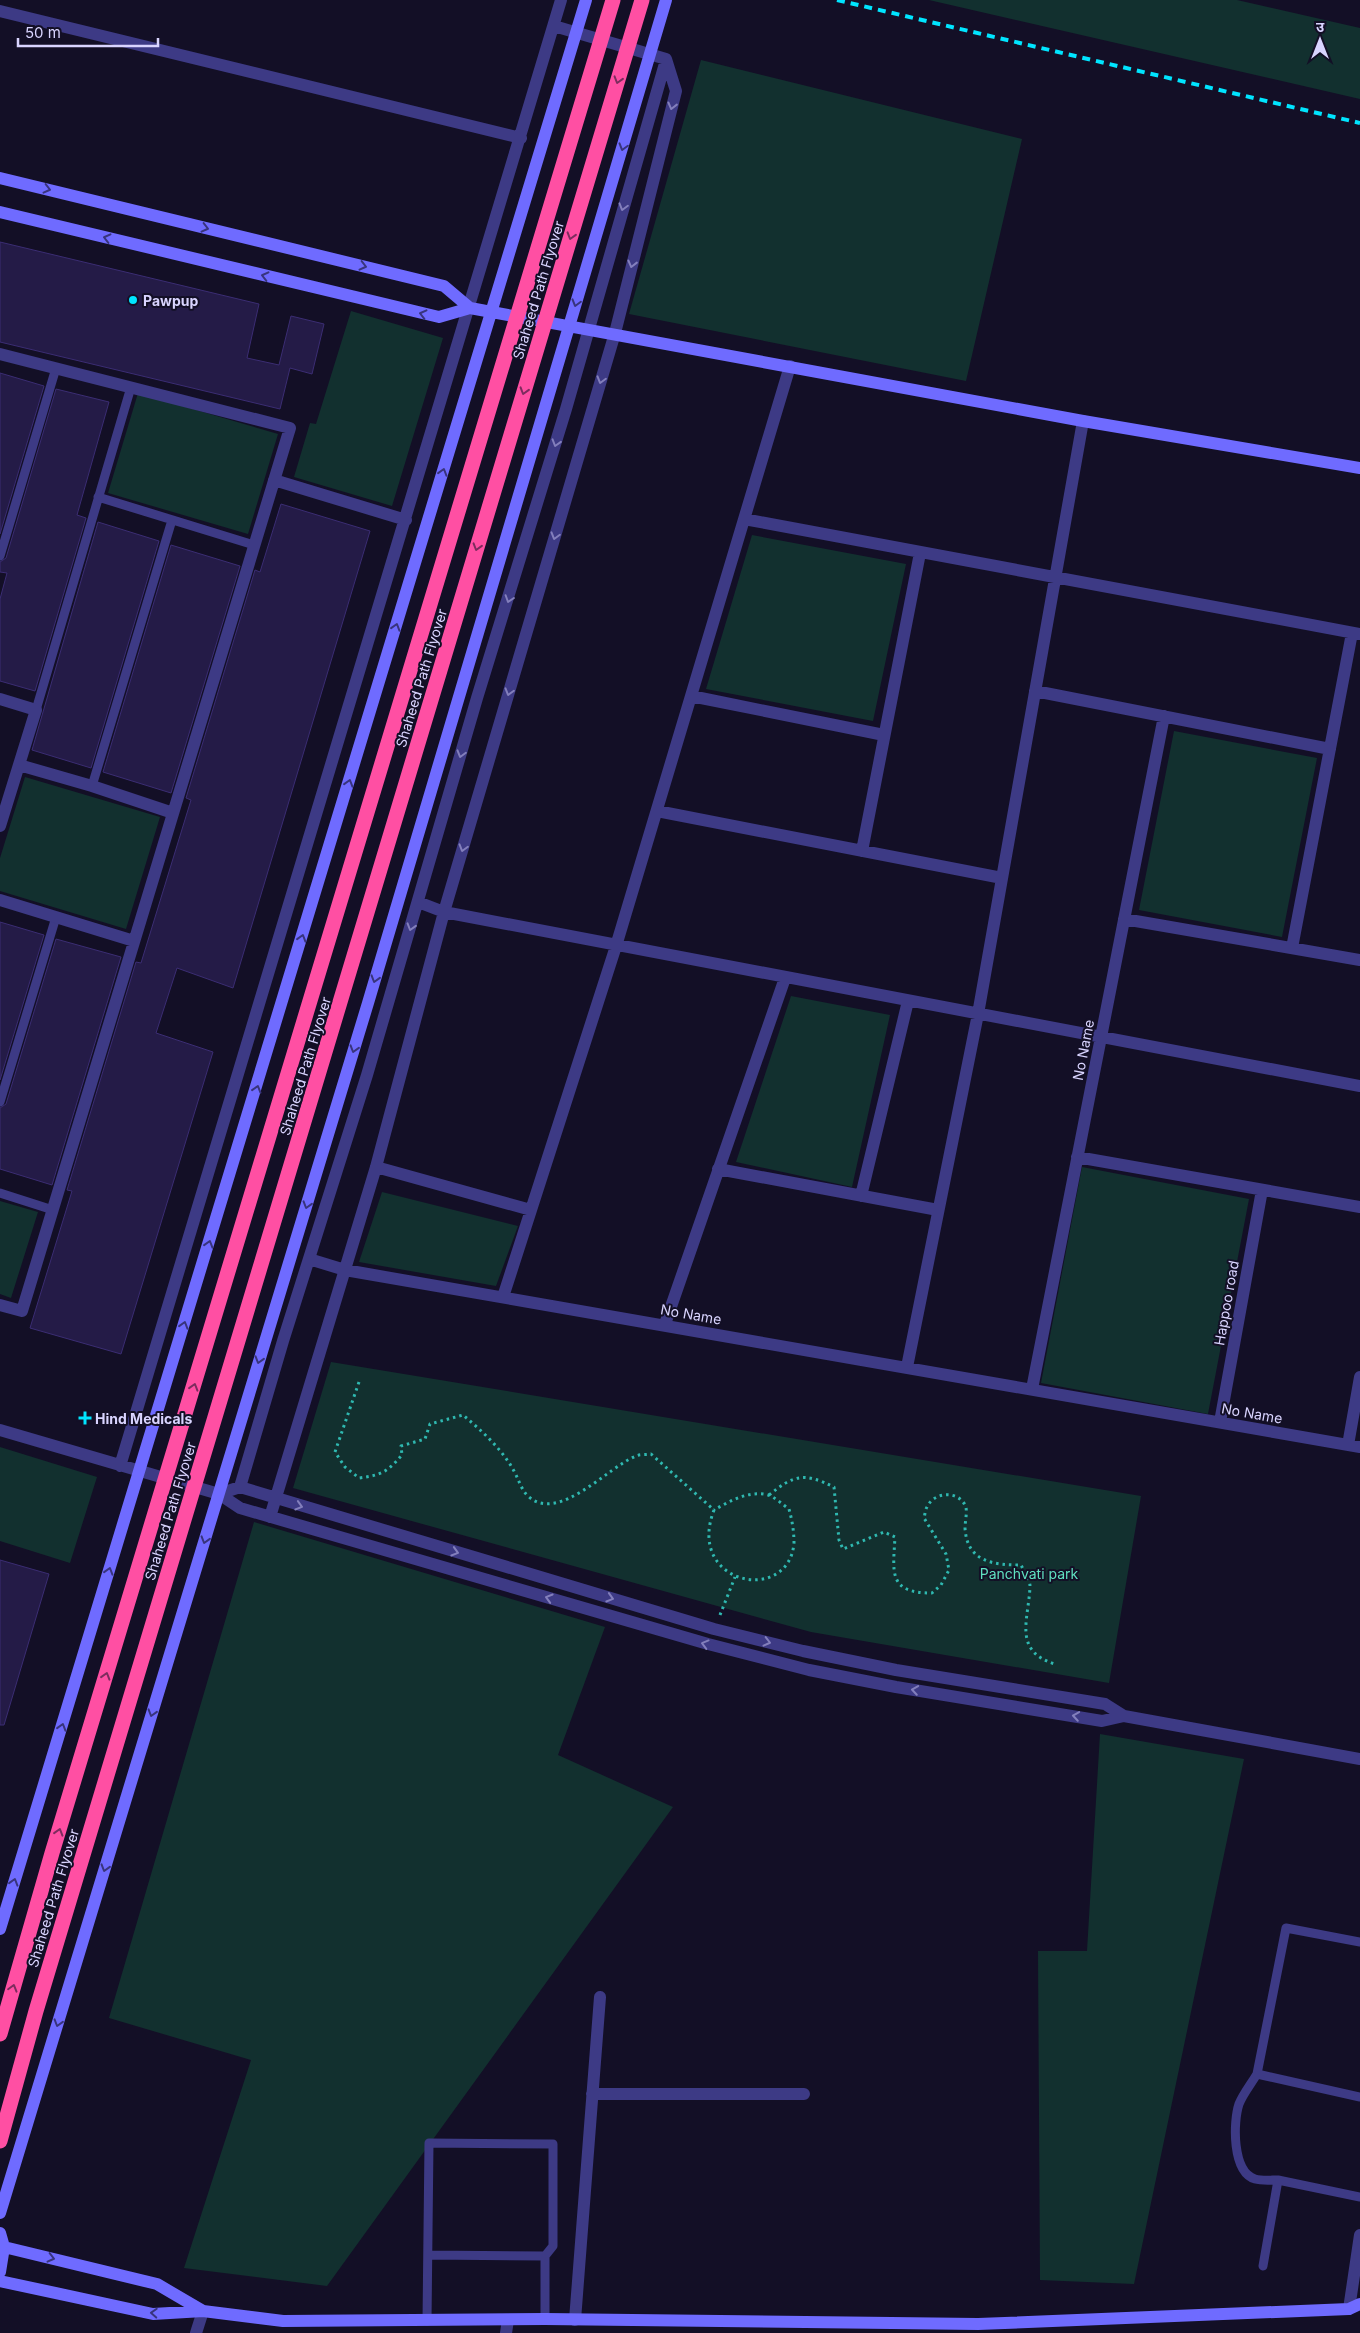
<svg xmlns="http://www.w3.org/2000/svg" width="1360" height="2333" font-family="Inter,'Noto Sans Devanagari',sans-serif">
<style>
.green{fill:#12302f}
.building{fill:#241b47;stroke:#3b2d73}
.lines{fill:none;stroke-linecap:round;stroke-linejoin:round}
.path{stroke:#2fb8b0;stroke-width:3;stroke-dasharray:2.5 4;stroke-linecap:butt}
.lane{stroke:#3d3a85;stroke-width:9}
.street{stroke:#3d3a85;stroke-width:12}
.secondary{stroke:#6f6bff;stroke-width:12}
.highway{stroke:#ff4fa3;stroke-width:15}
.rail{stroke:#00e5ff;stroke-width:4;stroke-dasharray:8 6;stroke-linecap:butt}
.oneway{stroke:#7d2c5e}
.oneway2{stroke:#837fbc}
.oneway3{stroke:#38347d}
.poi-dot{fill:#00e5ff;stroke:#130f26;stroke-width:2}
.labels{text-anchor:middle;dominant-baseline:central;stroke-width:4;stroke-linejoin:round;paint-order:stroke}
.street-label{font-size:14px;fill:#d9d4ff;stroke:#130f26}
.poi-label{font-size:14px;font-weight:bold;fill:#d9d4ff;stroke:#130f26;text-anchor:start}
.park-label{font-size:14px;fill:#5fe0c0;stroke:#130f26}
</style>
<rect width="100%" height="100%" fill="#130f26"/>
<path class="green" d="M 929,0 L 1237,0 L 1360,28 L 1360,99 Z
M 701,60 L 1022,139 L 966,381 L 629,314 Z
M 351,311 L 443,338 L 392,506 L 294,477 L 310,423 L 316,424 Z
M 138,393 L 278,434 L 248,534 L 108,493 Z
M 752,535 L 906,564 L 873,721 L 706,689 Z
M 1174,731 L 1317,758 L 1282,937 L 1139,910 Z
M 25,777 L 160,817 L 126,929 L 0,891 L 0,858 Z
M 791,996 L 890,1015 L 852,1187 L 736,1162 Z
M 1082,1167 L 1249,1199 L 1208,1414 L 1041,1383 Z
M 382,1192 L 518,1226 L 496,1286 L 359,1262 Z
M 0,1201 L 38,1212 L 11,1298 L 0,1294 Z
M 331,1362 L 1141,1496 L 1109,1683 L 811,1632 L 293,1488 Z
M 0,1447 L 97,1477 L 70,1563 L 0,1541 Z
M 254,1522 L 605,1627 L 558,1755 L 673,1807 L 327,2286 L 184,2268 L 251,2060 L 109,2018 Z
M 1100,1734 L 1244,1759 L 1134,2284 L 1040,2280 L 1038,1951 L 1087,1951 Z"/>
<path class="building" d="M 0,242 L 259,304 L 247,358 L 279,365 L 291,316 L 324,324 L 312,374 L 290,368 L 280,409 L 0,342 Z
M 0,373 L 44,386 L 0,534 Z
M 56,389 L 109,402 L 77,515 L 86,518 L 35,691 L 0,681 L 0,599 L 7,573 L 0,572 L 0,562 L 6,558 Z
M 281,504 L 370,531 L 233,988 L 177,968 L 156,1033 L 213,1052 L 121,1354 L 30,1328 L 72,1191 L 67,1190 L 136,962 L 141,963 L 191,800 L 186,798 L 255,570 L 260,572 Z
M 98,522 L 159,541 L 91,768 L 32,750 Z
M 171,545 L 240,566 L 171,793 L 103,772 Z
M 0,922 L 44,935 L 0,1080 Z
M 56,939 L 121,957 L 52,1185 L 0,1169 L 0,1108 L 6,1104 Z
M 0,1560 L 49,1574 L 4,1725 L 0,1725 Z"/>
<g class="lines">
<path class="path" d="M 359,1382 L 335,1452 L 345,1467 L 359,1478 C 382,1475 387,1472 402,1455 L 401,1446 L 425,1439 L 430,1424 L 463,1415 C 482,1431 502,1449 514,1471 C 519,1480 521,1490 529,1497 C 559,1523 608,1467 636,1456 C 640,1454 646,1455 651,1454 L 714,1510 C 685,1585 789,1605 794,1543 C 794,1531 792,1520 789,1509 C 783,1505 775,1497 768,1495 C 749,1490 730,1501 714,1510
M 769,1495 C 794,1475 803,1472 834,1487 L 839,1540 L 843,1549 L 884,1532 L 895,1537 C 893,1573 888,1593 932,1593 L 941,1585 L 949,1570 L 946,1554 L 924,1518 C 925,1515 925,1510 927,1507 C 934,1492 957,1490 965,1505 C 968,1510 965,1521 965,1528 C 967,1562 993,1565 1021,1565 C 1024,1571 1030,1580 1030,1586 C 1029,1619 1012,1651 1055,1664
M 720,1615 L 735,1577"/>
<path class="lane" d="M 98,497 L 254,545
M 0,556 L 56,368
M 36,710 L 131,387
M 92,786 L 172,520
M 0,1102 L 56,917
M 0,1193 L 53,1210
M 1360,1942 L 1286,1928 L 1257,2074 L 1360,2097
M 1257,2074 C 1251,2084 1243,2094 1239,2104 C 1233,2122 1232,2172 1255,2179 C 1262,2181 1271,2180 1278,2180
M 429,2255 L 545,2256
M 1263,2266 L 1278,2180 L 1360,2197
M 427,2321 L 429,2143 L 553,2144 L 553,2246 L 545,2256 L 545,2319"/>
<path class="street" d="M 0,11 L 521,138
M 554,26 L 666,59
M 0,354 L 290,428 L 22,1311 L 0,1305
M 274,480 L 406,520
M 744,519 L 1360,634
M 1035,691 L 1330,749
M 691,696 L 884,735
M 0,699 L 36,710 L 0,826
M 19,765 L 92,786 L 173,813
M 657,811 L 1002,878
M 862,851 L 920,553
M 0,900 L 134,941
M 418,902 L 444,912 L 1360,1086
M 1124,919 L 1360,960
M 1292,948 L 1352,633
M 1077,1157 L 1360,1207
M 376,1167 L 531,1210
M 718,1169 L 938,1210
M 861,1196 L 908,1001
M 309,1259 L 345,1270 L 1360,1447
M 503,1297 L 616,946 L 790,366
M 665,1324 L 785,978
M 907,1367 L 978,1014 L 1083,421
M 1032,1389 L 1164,716
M 1220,1422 L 1262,1190
M 0,1430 L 219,1494 L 240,1508 L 708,1644 L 809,1670 L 896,1687 L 1102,1721 L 1124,1716 L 1360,1759
M 1348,1445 L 1360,1377
M 120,1466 L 561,0
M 240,1487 L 283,1341 L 367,1075 L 477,698 L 566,409 L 666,60
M 219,1494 L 240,1487 L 714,1629 L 803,1651 L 896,1670 L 1105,1704 L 1124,1716
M 270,1517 L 376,1167 L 444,912 L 615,333 L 676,91 L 666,59
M 592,2094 L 804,2094
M 1349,2309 L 1360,2235
M 575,2320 L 600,1997
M 196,2333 L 203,2311
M 506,2333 L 508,2320"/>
<path class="secondary" d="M 0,178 L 444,286 L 470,308
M 0,212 L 439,317 L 470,308 L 1083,421 L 1360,468
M 0,1929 L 586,0
M 0,2213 L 368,1003 L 666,0
M 0,2233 L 4,2247 L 0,2272
M 4,2247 L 157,2284 L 203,2311
M 0,2281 L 153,2314 L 203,2311 L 283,2321 L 545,2319 L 978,2324 L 1349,2309 L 1360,2304"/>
<path class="highway" d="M 0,2034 L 52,1853 L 613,0
M 0,2141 L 36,2011 L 642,0"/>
<path class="rail" d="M 837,0 L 1360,123"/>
</g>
<defs><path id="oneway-chevron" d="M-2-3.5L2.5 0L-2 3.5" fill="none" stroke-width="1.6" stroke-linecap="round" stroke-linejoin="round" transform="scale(1.25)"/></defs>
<g class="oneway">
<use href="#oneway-chevron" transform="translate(618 80) rotate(107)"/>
<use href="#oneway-chevron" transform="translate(571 236) rotate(107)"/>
<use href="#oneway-chevron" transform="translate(524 391) rotate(107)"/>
<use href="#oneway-chevron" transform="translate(477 547) rotate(107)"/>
<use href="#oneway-chevron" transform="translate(194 1387) rotate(-73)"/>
<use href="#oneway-chevron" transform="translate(106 1676) rotate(-73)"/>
<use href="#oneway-chevron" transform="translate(59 1832) rotate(-73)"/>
<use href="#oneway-chevron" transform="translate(13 1988) rotate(-74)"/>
</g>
<g class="oneway2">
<use href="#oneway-chevron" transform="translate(672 106) rotate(104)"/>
<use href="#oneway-chevron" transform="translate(623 207) rotate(106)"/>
<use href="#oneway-chevron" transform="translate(632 264) rotate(104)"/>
<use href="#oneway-chevron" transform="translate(601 380) rotate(106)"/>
<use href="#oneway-chevron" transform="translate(556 443) rotate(107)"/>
<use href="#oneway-chevron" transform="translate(555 536) rotate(106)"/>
<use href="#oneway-chevron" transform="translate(509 599) rotate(108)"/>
<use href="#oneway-chevron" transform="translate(509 692) rotate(106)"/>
<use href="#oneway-chevron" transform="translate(461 754) rotate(106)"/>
<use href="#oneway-chevron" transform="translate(463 848) rotate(106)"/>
<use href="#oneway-chevron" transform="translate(411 927) rotate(107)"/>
<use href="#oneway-chevron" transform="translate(299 1506) rotate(17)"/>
<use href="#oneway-chevron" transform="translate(455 1552) rotate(17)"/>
<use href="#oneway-chevron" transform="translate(549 1598) rotate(-164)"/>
<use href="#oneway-chevron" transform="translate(610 1598) rotate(17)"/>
<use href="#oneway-chevron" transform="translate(767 1642) rotate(14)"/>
<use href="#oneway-chevron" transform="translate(705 1644) rotate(-165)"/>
<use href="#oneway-chevron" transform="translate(915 1690) rotate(-171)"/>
<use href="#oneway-chevron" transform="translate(1076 1716) rotate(-171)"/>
</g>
<g class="oneway3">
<use href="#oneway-chevron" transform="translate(623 147) rotate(106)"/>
<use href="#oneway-chevron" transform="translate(47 189) rotate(14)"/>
<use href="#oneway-chevron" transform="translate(205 228) rotate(14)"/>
<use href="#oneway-chevron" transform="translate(107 238) rotate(-166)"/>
<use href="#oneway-chevron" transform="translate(363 266) rotate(14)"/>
<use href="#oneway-chevron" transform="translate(265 276) rotate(-166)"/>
<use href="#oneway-chevron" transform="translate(576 303) rotate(106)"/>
<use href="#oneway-chevron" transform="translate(423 314) rotate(-166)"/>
<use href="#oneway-chevron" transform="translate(443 472) rotate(-73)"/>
<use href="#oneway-chevron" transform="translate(396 627) rotate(-73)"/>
<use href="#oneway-chevron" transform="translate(349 783) rotate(-73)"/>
<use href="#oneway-chevron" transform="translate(302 938) rotate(-73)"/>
<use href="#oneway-chevron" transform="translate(375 979) rotate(107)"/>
<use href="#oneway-chevron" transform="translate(354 1049) rotate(107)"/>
<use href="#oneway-chevron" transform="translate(257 1089) rotate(-73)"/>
<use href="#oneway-chevron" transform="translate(307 1205) rotate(107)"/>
<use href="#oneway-chevron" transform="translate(209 1244) rotate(-73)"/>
<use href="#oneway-chevron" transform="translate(184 1325) rotate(-73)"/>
<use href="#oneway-chevron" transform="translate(259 1360) rotate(107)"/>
<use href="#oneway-chevron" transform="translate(205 1540) rotate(107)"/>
<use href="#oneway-chevron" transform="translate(109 1571) rotate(-73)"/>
<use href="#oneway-chevron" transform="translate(152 1713) rotate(107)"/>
<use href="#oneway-chevron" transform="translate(62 1727) rotate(-73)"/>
<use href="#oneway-chevron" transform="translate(105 1868) rotate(107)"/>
<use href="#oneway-chevron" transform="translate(14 1882) rotate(-73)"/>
<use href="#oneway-chevron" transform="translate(58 2023) rotate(107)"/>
<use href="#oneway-chevron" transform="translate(51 2258) rotate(14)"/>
<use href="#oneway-chevron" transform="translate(154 2313) rotate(-177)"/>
</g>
<g class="poi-dot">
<circle cx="133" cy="300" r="5"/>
<path d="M82.5 1410.5h5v5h5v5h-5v5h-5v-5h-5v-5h5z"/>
</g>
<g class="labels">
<g class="street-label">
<text transform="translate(538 290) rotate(-73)">Shaheed Path Flyover</text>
<text transform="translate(421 678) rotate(-73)">Shaheed Path Flyover</text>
<text transform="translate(1083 1050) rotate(-79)">No Name</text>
<text transform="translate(305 1066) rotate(-73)">Shaheed Path Flyover</text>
<text transform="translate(1226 1303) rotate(-80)">Happoo road</text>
<text transform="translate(691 1314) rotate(10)">No Name</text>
<text transform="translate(1252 1413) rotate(10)">No Name</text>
<text transform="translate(170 1511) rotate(-73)">Shaheed Path Flyover</text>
<text transform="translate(53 1898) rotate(-73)">Shaheed Path Flyover</text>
</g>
<g class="poi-label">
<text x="143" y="300">Pawpup</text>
<text x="95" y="1418">Hind Medicals</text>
</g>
<g class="park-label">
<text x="1029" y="1573">Panchvati park</text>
</g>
</g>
<g transform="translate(1320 40)" stroke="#130f26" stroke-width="4" paint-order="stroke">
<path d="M0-4L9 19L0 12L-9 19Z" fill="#d9d4ff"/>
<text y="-8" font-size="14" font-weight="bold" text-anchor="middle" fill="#d9d4ff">उ</text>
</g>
<path d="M18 38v8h140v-8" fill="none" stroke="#d9d4ff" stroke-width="2.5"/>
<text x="25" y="38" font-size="15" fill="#d9d4ff" stroke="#130f26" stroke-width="4" paint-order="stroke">50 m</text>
</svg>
